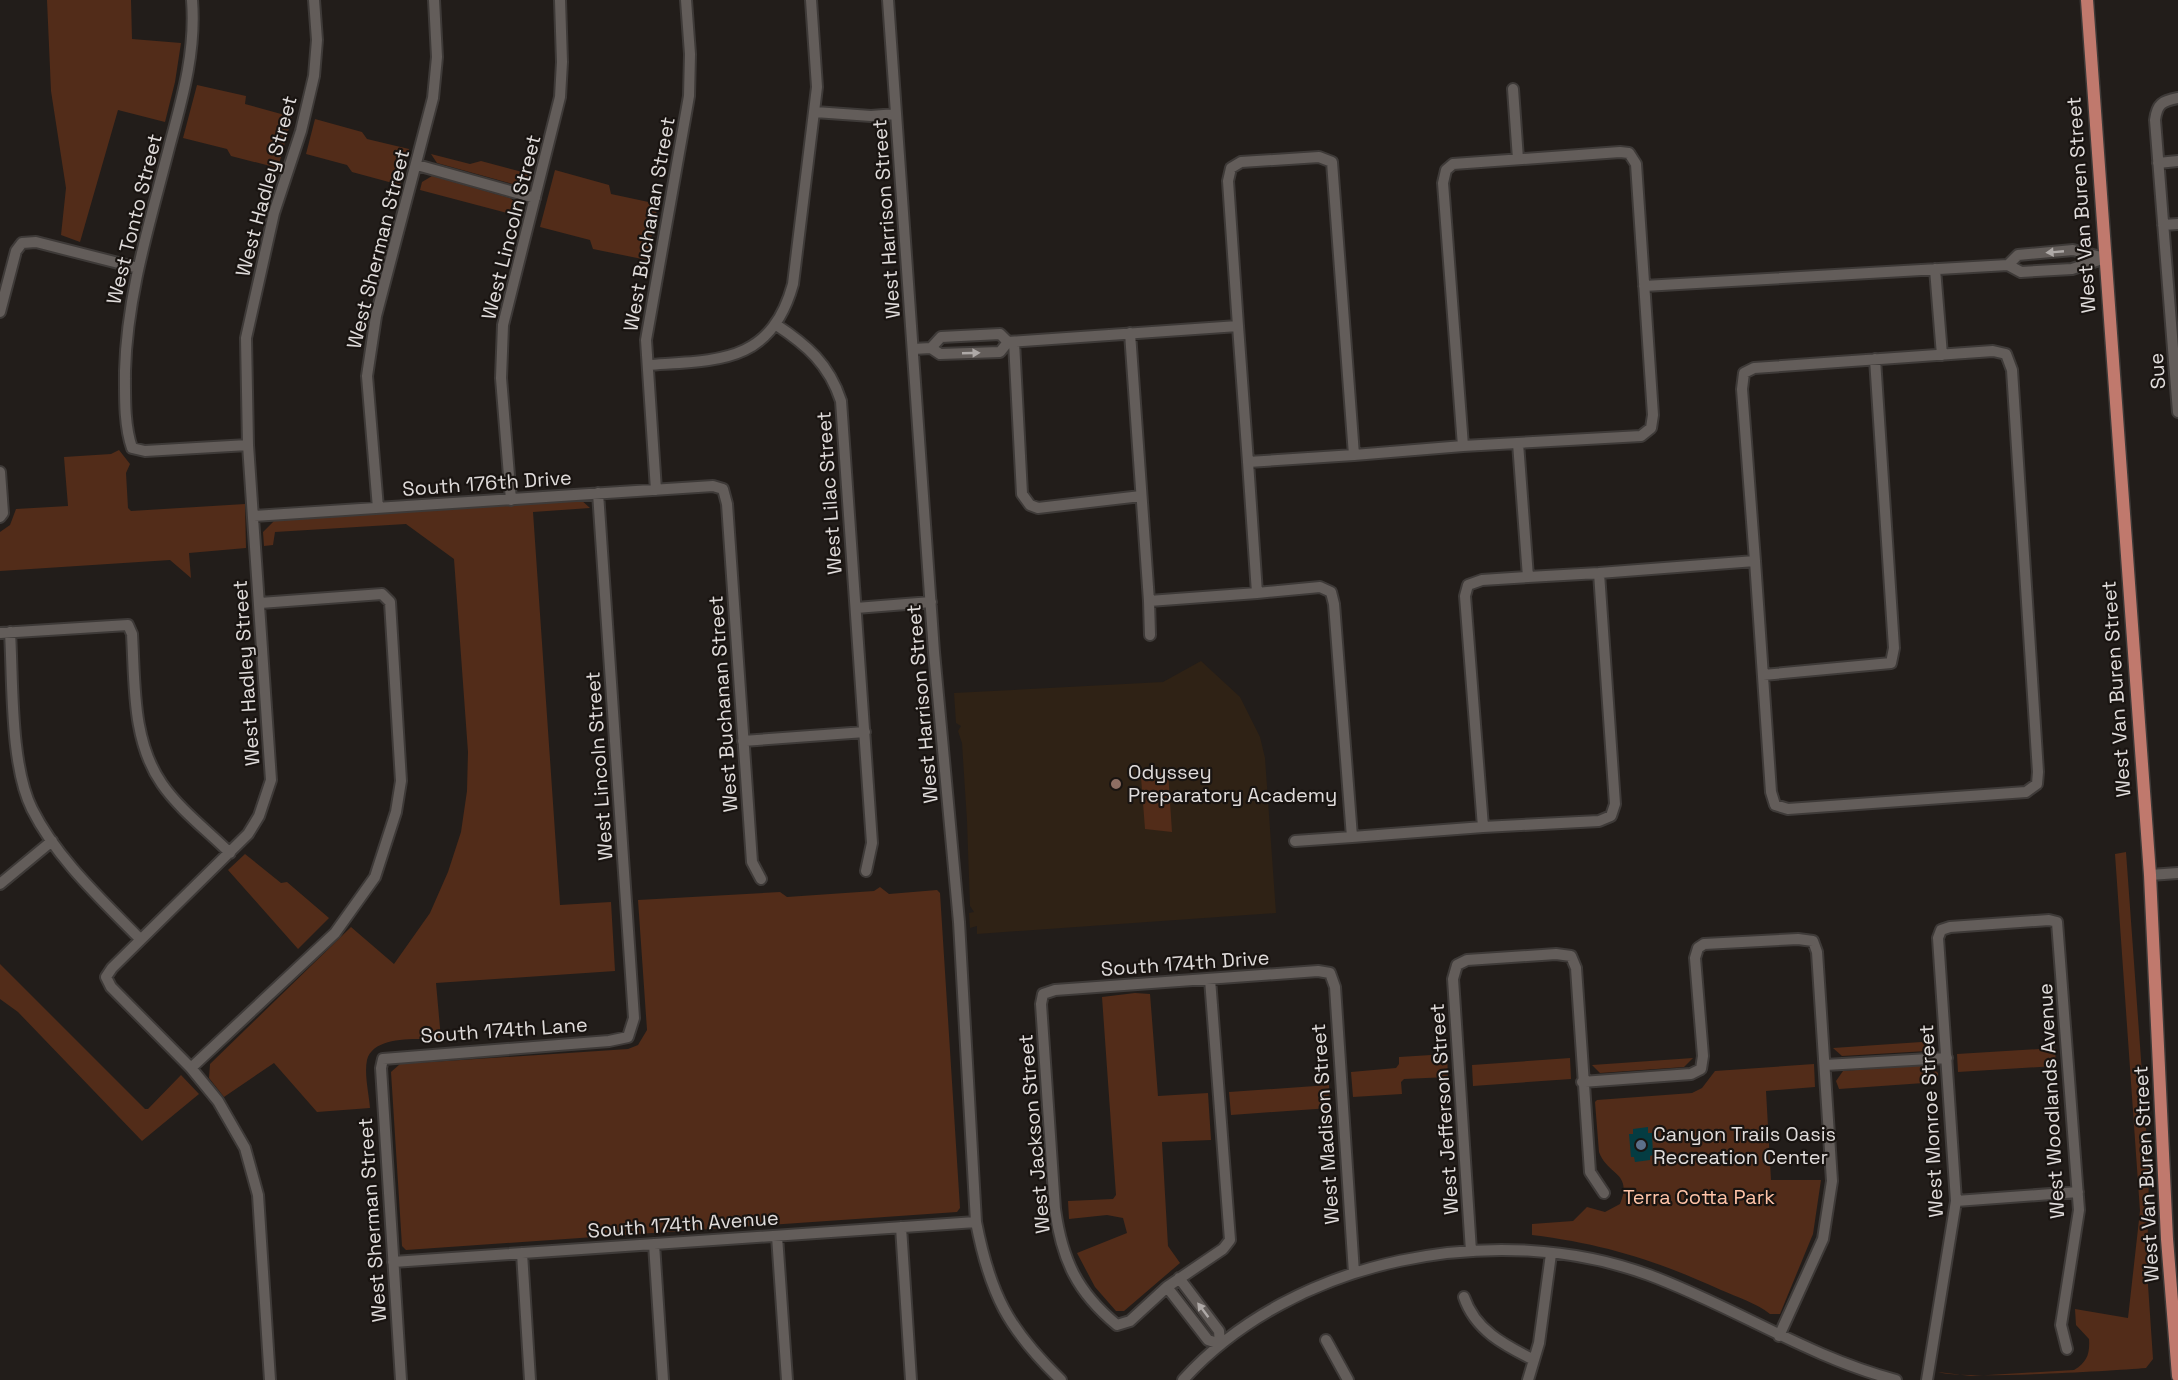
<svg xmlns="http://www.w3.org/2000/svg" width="2178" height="1380" font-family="'Space Grotesk',sans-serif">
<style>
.education{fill:#2f2215}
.green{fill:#522c19}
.water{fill:#043c42}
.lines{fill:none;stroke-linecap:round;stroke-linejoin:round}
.minor-casing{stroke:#3e3a38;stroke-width:14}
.major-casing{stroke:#3e3a38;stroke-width:15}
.minor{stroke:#635d5a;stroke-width:10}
.major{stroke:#c0796d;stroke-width:12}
.oneway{fill:#aea9a7}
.education-dot{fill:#8d6e63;stroke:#191411;stroke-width:2}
.service-dot{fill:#5c6f8a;stroke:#191411;stroke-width:2}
.labels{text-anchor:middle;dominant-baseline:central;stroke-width:4.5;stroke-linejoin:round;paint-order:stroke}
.street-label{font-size:20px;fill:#e0dcdb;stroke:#191411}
.poi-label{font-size:20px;fill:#e0dcdb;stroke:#191411;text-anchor:start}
.park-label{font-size:20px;fill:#ffc4a8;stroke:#191411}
</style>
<rect width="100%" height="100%" fill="#221d1a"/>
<path class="education" d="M 1201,661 L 1240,697 L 1260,737 L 1265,758 L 1276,913 L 977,934 L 977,926 L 970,928 L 969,913 L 974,912 L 970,906 L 967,821 L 962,743 L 958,731 L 961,726 L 956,723 L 954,693 L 1163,682 Z"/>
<path class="green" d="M 47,0 L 131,0 L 132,39 L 181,43 L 175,82 L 165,122 L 118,110 L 80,242 L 61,235 L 66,188 L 51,91 Z
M 197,85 L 246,96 L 245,104 L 292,117 L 278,168 L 231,156 L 227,149 L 183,138 Z
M 315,119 L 362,132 L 367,139 L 409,149 L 400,185 L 352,172 L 347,165 L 306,154 Z
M 431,154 L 470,164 L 481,161 L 530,174 L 530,179 L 516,185 L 437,163 Z
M 555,170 L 609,185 L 611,194 L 658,204 L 647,260 L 593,249 L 590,240 L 540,227 Z
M 432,176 L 510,198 L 522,209 L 519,216 L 420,190 L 422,182 Z
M 119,450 L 130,464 L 126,473 L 128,508 L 131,511 L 245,504 L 246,548 L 189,553 L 191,578 L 170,560 L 0,571 L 0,532 L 10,525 L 16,509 L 68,506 L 64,457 L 111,454 Z
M 580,499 L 590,508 L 533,512 L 560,905 L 611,902 L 615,971 L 436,983 L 441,1039 C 421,1040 374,1034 367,1060 C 364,1074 369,1094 370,1108 L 317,1112 L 274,1063 L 224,1097 L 209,1078 L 210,1064 L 351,927 L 394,964 L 430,913 L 448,872 L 461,832 L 467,791 L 468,752 L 454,559 L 406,524 L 275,532 L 273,545 L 264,546 L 263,532 L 274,521 Z
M 1168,771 L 1172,832 L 1145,829 L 1141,777 Z
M 2126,852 L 2149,1170 L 2147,1270 L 2153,1359 L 2146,1368 C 2109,1371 1960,1380 1938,1372 L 1971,1376 L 2074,1370 C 2087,1362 2090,1354 2089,1339 L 2076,1325 L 2075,1309 L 2128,1318 L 2140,1211 L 2115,854 Z
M 245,854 L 281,883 L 287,882 L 329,918 L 298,949 L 228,870 Z
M 880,887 L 889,894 L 937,890 L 940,893 L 960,1208 L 957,1212 L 406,1250 L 402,1246 L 391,1072 L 400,1064 L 628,1049 L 638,1045 L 647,1030 L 638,900 L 780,892 L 787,897 L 874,891 Z
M 0,964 L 145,1109 L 148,1109 L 181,1075 L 199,1094 L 142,1141 L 18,1012 L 0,999 Z
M 1135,993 L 1150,994 L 1158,1096 L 1208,1093 L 1211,1140 L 1162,1142 L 1168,1246 L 1180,1263 L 1124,1311 L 1116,1311 L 1095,1287 L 1077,1253 L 1127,1233 L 1123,1218 L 1107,1215 L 1069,1219 L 1068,1201 L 1113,1199 L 1116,1195 L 1102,997 Z
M 1936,1041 L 1927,1051 L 1842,1056 L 1833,1048 Z
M 2055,1048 L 2056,1066 L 1958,1072 L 1957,1054 Z
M 1447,1054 L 1448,1077 L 1404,1079 L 1401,1082 L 1402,1094 L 1353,1097 L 1351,1072 L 1396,1068 L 1399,1064 L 1399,1057 Z
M 1570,1058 L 1571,1079 L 1473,1086 L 1472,1065 Z
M 1693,1058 L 1684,1067 L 1600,1073 L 1592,1065 Z
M 1814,1064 L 1815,1087 L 1766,1091 L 1771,1180 L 1821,1180 L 1813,1234 L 1780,1314 L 1770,1314 C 1756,1303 1737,1297 1721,1290 C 1655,1260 1604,1244 1532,1235 L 1532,1224 L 1573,1221 L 1587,1207 L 1605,1212 L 1620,1204 C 1633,1172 1608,1176 1599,1152 L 1595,1102 L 1597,1100 L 1692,1093 L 1702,1088 L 1715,1071 Z
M 1923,1065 L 1931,1067 L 1938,1073 L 1938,1082 L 1839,1089 L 1836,1081 L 1843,1071 Z
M 1329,1085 L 1330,1108 L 1231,1115 L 1229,1092 Z"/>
<path class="water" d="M 1648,1127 L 1648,1133 L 1652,1133 L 1653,1155 L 1650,1156 L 1650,1160 L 1635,1162 L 1634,1157 L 1631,1157 L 1629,1134 L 1633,1134 L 1633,1129 Z"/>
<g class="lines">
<defs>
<path id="minor" d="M 192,0 C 196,50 183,96 170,144 C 151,219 127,293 125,371 C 125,396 124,425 132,448 L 145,451 L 248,445
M 888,0 L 934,652 L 959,922 L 976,1222 C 990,1294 1008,1329 1061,1380
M 1513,89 L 1518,159
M 2178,98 C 2162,101 2157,104 2155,120 L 2178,412
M 815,112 L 871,116 L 896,114
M 2158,163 L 2178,161
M 417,165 L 535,198
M 2163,225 L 2178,224
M 2008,265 L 2018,255 L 2073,250 L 2105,258
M 1935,269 L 1942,355
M 1644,286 L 2008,265 L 2021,272 L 2072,269 L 2105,258
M 0,312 L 16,251 L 22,243 L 36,242 L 138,268
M 775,324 C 807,345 829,364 841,401 L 872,843 L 866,871
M 1130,333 L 1149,601 L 1257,593
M 1014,342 L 1022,494 L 1030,505 L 1038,508 L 1141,496
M 931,348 L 941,337 L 1000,334 L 1008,342
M 913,349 L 931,348 L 940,354 L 1000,352 L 1008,342 L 1238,326 L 1228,181 L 1231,168 L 1241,162 L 1319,157 L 1332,162 L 1354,455 L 1248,462 L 1238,326
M 648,365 C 718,360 771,364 793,284 L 817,87 L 811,0
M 1354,455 L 1463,446 L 1443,183 L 1446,170 L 1453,164 L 1620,152 L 1629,153 L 1636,164 L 1653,415 L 1651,428 L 1641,436 L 1463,446
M 1248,462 L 1257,593 L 1320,587 L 1331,592 L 1334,604 L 1352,837 L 1295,841
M 0,472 L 3,513 L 0,517
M 656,490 L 646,340 L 689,96 L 690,54 L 686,0
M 511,500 L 501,378 L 503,325 L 560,97 L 562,62 L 560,0
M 378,508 L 367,376 L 376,316 L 433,98 L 437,57 L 434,0
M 253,516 L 713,486 L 723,489 L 727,504 L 752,862 L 761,879
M 1599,573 L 1755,561 L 1742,389 L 1744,373 L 1754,368 L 1993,351 L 2006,354 L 2012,370 L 2038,772 L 2037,784 L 2026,792 L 1788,809 L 1775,805 L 1771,792 L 1755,561
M 1149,601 L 1150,635
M 856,608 L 931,602
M 10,632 C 13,682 10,765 32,809 C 57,859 102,900 140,939
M 0,633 L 128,625 L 132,634 C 135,685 132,741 162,784 C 180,810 208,831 230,853
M 1763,675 L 1891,663 L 1894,648 L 1875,359
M 743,741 L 865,732
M 1483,827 L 1599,821 L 1611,816 L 1615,804 L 1599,573 L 1528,577
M 1352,837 L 1483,827 L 1465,596 L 1468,585 L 1482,580 L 1528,577 L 1518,443
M 2150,875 L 2178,873
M 0,884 L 52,841
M 1210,979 L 1230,1240 L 1223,1249 L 1167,1287 L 1130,1321 L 1117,1325 C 1077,1292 1062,1260 1055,1209 L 1041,1004 L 1043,994 L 1055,990 L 1318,971 L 1330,973 L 1335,987 L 1354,1273
M 1825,1065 L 1947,1058
M 191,1068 L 335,933 L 375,877 L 396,812 L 401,781 L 390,602 L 382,594 L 260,603
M 1582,1082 L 1691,1074 L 1701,1069 L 1703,1056 L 1695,958 L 1698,948 L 1704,944 L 1798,939 L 1813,941 L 1817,952 L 1832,1181 L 1823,1239 L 1779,1336
M 1956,1201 L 2078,1192
M 901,1227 L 911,1380
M 777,1236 L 787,1380
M 654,1244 L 663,1380
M 1471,1251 L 1453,979 L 1457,965 L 1467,960 L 1556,954 L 1571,956 L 1576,968 L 1590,1172 L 1604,1193
M 522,1253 L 530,1380
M 393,1262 L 976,1222
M 1167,1287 L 1208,1340 L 1220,1344 L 1219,1331 L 1179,1278
M 1464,1297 C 1475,1330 1504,1345 1534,1360
M 1326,1340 L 1348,1380
M 270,1380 L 258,1195 L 245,1148 L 218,1101 L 191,1068 L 111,987 L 106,977 L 112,968 L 248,834 L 259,816 L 271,780 L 248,445 L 246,338 L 274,213 L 301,131 L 314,76 L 317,40 L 314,0
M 401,1380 L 381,1068 L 383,1059 L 609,1041 L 628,1037 L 634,1018 L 598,493
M 1183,1380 C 1293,1258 1497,1219 1649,1275 C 1733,1306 1808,1357 1896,1380
M 1528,1380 L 1539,1343 L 1551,1254
M 1927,1380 L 1956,1201 L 1938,938 L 1941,930 L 1950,927 L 2049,920 L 2057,922 L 2079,1210 L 2061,1325 L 2067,1349"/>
<path id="major" d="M 2087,0 L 2150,875 L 2167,1239 L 2178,1376"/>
</defs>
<use href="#minor" class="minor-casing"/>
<use href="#major" class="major-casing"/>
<use href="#minor" class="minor"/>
<use href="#major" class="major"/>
</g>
<defs><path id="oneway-solid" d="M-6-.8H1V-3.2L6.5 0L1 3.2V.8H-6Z" transform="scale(1.5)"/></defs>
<g class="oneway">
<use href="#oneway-solid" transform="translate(2055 252) rotate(175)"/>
<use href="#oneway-solid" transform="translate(971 353) rotate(-2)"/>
<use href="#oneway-solid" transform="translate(1203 1310) rotate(-127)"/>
</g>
<circle class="education-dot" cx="1116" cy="784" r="6"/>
<circle class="service-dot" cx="1641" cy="1145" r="6"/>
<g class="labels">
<g class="street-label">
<text transform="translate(266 186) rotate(-75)">West Hadley Street</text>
<text transform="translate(2081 205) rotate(-94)">West Van Buren Street</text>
<text transform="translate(134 219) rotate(-76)">West Tonto Street</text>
<text transform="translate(886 219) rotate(-94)">West Harrison Street</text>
<text transform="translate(649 224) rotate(-80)">West Buchanan Street</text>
<text transform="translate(511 227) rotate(-76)">West Lincoln Street</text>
<text transform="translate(378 249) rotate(-76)">West Sherman Street</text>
<text transform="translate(2157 371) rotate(-94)">Sue</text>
<text transform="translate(487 483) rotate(-4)">South 176th Drive</text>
<text transform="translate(829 493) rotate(-94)">West Lilac Street</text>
<text transform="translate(246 673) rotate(-94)">West Hadley Street</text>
<text transform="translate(2116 689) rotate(-94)">West Van Buren Street</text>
<text transform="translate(723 704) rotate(-94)">West Buchanan Street</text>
<text transform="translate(922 704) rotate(-95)">West Harrison Street</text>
<text transform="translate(599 766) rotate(-94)">West Lincoln Street</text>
<text transform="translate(1185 963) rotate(-4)">South 174th Drive</text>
<text transform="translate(504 1030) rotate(-4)">South 174th Lane</text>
<text transform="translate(2051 1101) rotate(-93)">West Woodlands Avenue</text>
<text transform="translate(1444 1109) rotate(-94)">West Jefferson Street</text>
<text transform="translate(1931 1121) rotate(-93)">West Monroe Street</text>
<text transform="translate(1325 1124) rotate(-94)">West Madison Street</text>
<text transform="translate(1034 1134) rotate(-95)">West Jackson Street</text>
<text transform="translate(2146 1174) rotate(-93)">West Van Buren Street</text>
<text transform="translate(372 1220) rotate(-94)">West Sherman Street</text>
<text transform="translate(683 1224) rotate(-4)">South 174th Avenue</text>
</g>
<g class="poi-label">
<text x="1128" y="772">Odyssey<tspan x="1128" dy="23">Preparatory Academy</tspan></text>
<text x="1653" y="1134">Canyon Trails Oasis<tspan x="1653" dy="23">Recreation Center</tspan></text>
</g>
<g class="park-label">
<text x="1699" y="1197">Terra Cotta Park</text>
</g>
</g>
</svg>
